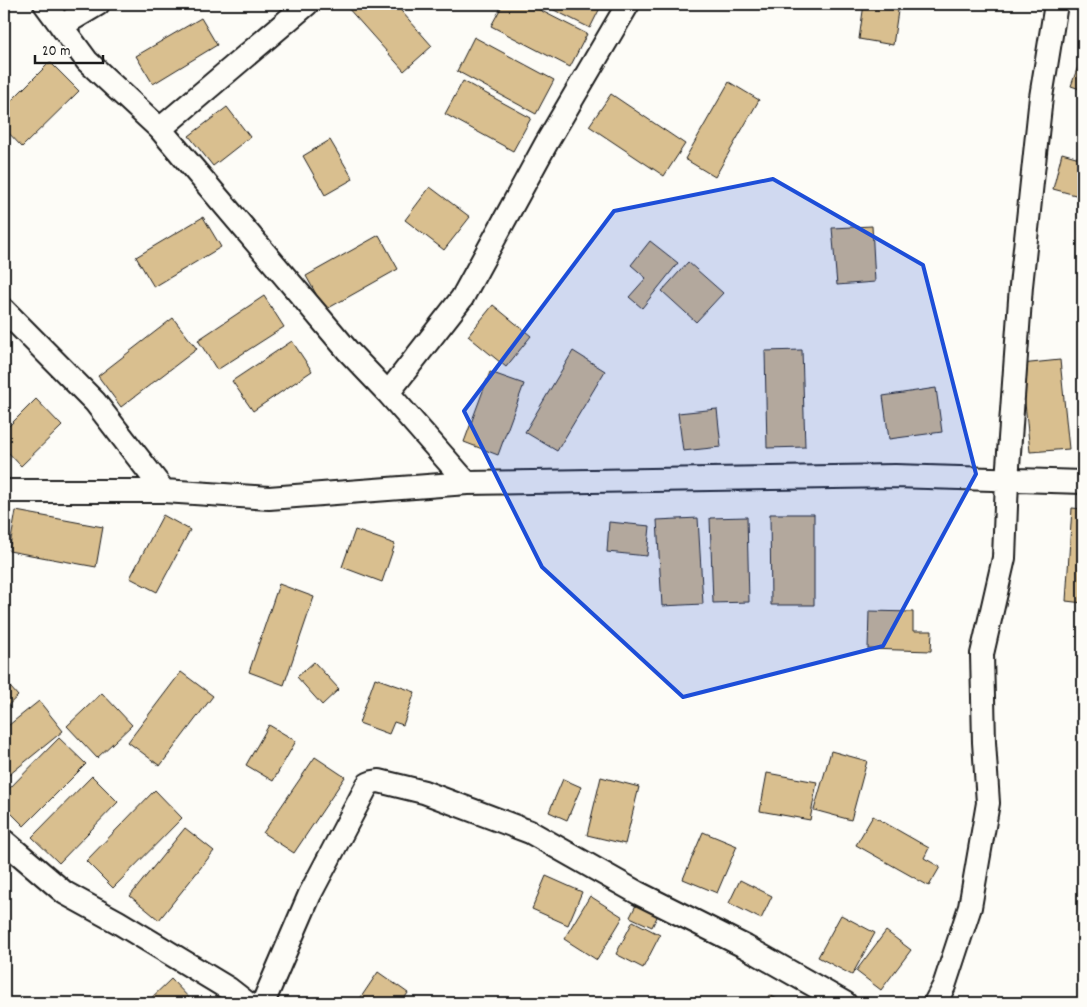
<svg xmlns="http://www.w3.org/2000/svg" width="1087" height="1007" font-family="Dekko,sans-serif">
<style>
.building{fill:#d9bf8f;stroke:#1c1c1c}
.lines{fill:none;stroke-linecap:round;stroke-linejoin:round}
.minor-casing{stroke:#1c1c1c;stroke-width:26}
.minor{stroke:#fdfcf7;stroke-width:22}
.marked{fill:#1d4ed8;fill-opacity:0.2;stroke:#1d4ed8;stroke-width:4;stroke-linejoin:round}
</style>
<rect width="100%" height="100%" fill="#fdfcf7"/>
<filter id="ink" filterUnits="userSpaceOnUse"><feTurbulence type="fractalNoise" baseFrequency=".02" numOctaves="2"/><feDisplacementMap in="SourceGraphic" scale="10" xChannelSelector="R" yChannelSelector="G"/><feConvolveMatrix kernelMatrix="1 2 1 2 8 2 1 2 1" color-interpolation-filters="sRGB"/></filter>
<g filter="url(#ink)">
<path class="building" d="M 351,4 L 395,4 L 432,46 L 404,71 L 347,7 Z
M 503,4 L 528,4 L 587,34 L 570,67 L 491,26 Z
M 547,4 L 602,4 L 590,28 L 546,6 Z
M 864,4 L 899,4 L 893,45 L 859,39 Z
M 201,18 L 217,45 L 153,84 L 136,56 Z
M 474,37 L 554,80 L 536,114 L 457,71 Z
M 1083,52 L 1083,90 L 1071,86 Z
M 50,62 L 79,91 L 22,147 L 4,128 L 4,108 Z
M 463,81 L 531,118 L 513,151 L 445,114 Z
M 729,82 L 759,100 L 715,177 L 685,159 Z
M 611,94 L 685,144 L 664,176 L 589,126 Z
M 227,107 L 250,137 L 213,166 L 189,136 Z
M 330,140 L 353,179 L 325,195 L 303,156 Z
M 1062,153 L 1083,159 L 1083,197 L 1053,189 Z
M 430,187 L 470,217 L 444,250 L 405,220 Z
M 203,217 L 221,247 L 154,287 L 136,257 Z
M 872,226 L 875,282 L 837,285 L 832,228 Z
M 379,235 L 398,269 L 325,310 L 306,276 Z
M 650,241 L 678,263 L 642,308 L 629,297 L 646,278 L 631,265 Z
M 688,262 L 723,293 L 696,322 L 662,291 Z
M 264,296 L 284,327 L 217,370 L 198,340 Z
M 493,305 L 531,336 L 506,367 L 468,336 Z
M 173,318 L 197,349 L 121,407 L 98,376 Z
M 292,341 L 312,371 L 253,411 L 232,381 Z
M 802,350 L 805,447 L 767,448 L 765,351 Z
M 573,351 L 605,371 L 557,451 L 525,432 Z
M 1060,360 L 1069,449 L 1030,452 L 1021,364 Z
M 490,372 L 524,384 L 498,455 L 464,442 Z
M 936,388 L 942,432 L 889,439 L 883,396 Z
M 36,399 L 62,426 L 21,466 L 4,448 L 4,431 Z
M 717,409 L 721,447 L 683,451 L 678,413 Z
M 1072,508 L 1083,509 L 1083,603 L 1066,601 Z
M 16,511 L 103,527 L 96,567 L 9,551 Z
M 770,514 L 814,514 L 814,605 L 771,605 Z
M 163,515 L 190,530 L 157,592 L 130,578 Z
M 747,517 L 749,602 L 713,603 L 710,518 Z
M 698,518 L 703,604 L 662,606 L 657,520 Z
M 609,522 L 650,526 L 647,556 L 607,552 Z
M 355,530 L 395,544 L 382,582 L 342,567 Z
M 279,584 L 314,597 L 284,685 L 249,672 Z
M 869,611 L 913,612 L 913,631 L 932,631 L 931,651 L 868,649 Z
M 314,662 L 339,689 L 322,705 L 297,677 Z
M 181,672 L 213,696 L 160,766 L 128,742 Z
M 375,678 L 415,692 L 403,725 L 394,722 L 389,734 L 359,723 Z
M 4,680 L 18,696 L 4,709 Z
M 102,693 L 132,725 L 97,758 L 67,726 Z
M 39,701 L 63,731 L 4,779 L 4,729 Z
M 269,725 L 296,741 L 273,781 L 246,765 Z
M 59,738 L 86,764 L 24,826 L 4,806 L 4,794 Z
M 831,751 L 867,761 L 851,820 L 814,810 Z
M 315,757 L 345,777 L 294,853 L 263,833 Z
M 767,773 L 817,782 L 810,820 L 760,811 Z
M 92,776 L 118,802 L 59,863 L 32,837 Z
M 601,777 L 639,787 L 625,844 L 587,835 Z
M 563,779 L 581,787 L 567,820 L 549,812 Z
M 155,790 L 182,818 L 113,888 L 86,861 Z
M 873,816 L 929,848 L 924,858 L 940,867 L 929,886 L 856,845 Z
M 185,828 L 214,851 L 159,920 L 130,896 Z
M 703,832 L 737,846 L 717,893 L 683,879 Z
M 546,876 L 582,892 L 568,925 L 532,909 Z
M 740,880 L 772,896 L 761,919 L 729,903 Z
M 590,896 L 623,917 L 597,960 L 564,939 Z
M 638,901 L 660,911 L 652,927 L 630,917 Z
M 841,915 L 875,933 L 852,975 L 818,957 Z
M 633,921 L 660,935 L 643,968 L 616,954 Z
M 886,931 L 911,950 L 881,990 L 856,971 Z
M 378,972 L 408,993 L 401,1003 L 357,1003 Z
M 171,979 L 194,1003 L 146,1003 Z
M 769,995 L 785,1003 L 765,1003 Z"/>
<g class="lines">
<defs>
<path id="minor" d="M 45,4 L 87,61 L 160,129 L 348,351 L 388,393 L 467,483
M 61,26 L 98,4
M 160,129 L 307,4
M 4,310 L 95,402 L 164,491
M 388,393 L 462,298 L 547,142 L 628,4
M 4,491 L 164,491 L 269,498 L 467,483 L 895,476 L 1083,482
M 4,841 L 65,893 L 118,922 L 229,989 L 247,1003
M 263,1003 L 310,894 L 368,784 L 373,782 L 379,781 L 424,792 L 530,832 L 638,893 L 746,947 L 845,1003
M 935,1003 L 944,986 L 970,907 L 988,803 L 984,742 L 982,654 L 1004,558 L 1007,480 L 1021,286 L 1041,97 L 1056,4"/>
</defs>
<use href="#minor" class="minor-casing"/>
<use href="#minor" class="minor"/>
</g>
</g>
<path class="marked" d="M 773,179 L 923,265 L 976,474 L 883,646 L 683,697 L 542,567 L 464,411 L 614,211 Z"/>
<rect width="1087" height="1007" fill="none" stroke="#fdfcf7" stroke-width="20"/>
<rect x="10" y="10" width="1067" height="987" fill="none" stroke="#1c1c1c" stroke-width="2" filter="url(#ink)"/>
<path d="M35 55v8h68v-8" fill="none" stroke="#1c1c1c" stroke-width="2.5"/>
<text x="42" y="55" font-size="15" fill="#1c1c1c" stroke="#fdfcf7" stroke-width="4" paint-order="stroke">20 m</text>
</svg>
